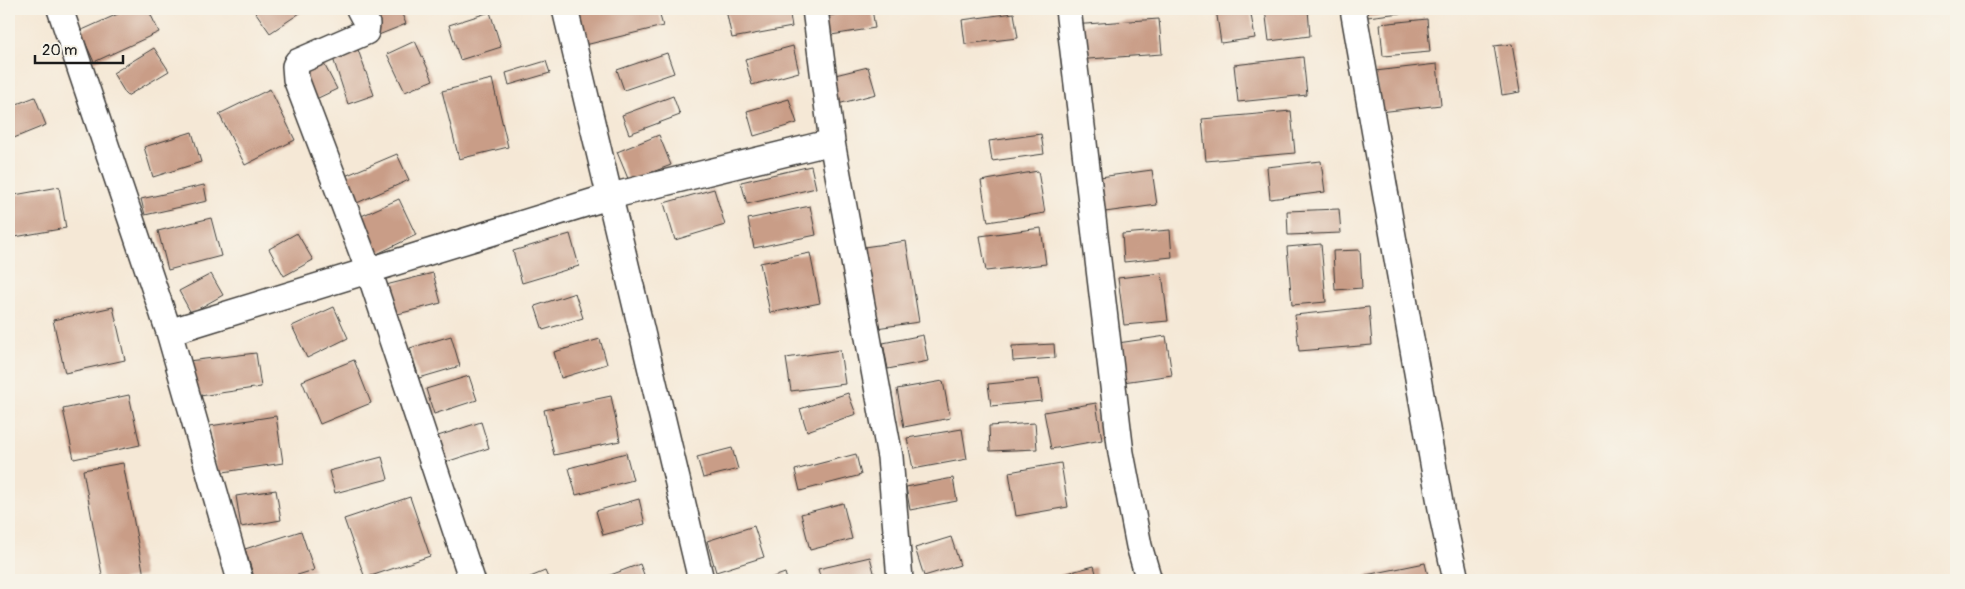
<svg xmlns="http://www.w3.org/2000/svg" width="1965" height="589" font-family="Pangolin,sans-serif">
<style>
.building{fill:#c99d87}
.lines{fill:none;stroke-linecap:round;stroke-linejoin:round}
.street-casing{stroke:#3d3b38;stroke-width:28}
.street{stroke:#fff;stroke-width:25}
</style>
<rect width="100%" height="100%" fill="#f7f3e8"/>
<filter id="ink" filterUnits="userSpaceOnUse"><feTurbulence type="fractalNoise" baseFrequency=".02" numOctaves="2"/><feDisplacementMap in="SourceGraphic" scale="10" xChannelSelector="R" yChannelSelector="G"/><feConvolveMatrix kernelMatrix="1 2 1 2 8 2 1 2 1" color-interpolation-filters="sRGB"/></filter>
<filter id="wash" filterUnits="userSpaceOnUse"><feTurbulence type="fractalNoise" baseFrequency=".0096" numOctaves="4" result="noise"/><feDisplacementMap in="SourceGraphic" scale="20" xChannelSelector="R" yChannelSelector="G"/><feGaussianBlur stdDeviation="1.12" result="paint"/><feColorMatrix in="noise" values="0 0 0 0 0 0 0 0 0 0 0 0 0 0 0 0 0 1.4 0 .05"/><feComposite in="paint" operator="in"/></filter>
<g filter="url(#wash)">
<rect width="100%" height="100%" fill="#f5e8d6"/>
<g id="blocks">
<path class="building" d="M 129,9 L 148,9 L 159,32 L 94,62 L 80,31 Z
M 256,9 L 306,9 L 270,33 L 254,10 Z
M 366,9 L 400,9 L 406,24 L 376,36 Z
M 568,9 L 658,9 L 663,26 L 577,47 Z
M 732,9 L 789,9 L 792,27 L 732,38 L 726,10 Z
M 872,9 L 875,28 L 825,36 L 822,17 Z
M 1216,9 L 1250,9 L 1255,38 L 1221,43 Z
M 1265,9 L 1308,9 L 1310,36 L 1269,41 Z
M 1366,9 L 1416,9 L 1417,11 L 1367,17 Z
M 490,12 L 501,47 L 460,60 L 449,25 Z
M 1014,13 L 1018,38 L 965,44 L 962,20 Z
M 1159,19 L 1162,54 L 1074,60 L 1071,25 Z
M 1427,19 L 1430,52 L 1383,56 L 1380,24 Z
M 415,41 L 433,80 L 405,92 L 387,54 Z
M 1512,44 L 1520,92 L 1502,95 L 1494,46 Z
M 793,46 L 799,72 L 752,85 L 745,59 Z
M 357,47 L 374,95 L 348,104 L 332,55 Z
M 154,48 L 169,71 L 127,96 L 113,73 Z
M 667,53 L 674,73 L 624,90 L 617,70 Z
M 1303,57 L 1307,95 L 1238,102 L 1234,65 Z
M 546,61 L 550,73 L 509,85 L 506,73 Z
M 323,62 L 337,89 L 314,100 L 301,73 Z
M 1437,64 L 1441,105 L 1380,112 L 1375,71 Z
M 868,67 L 876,94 L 834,105 L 827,77 Z
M 492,79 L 508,147 L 459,159 L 442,91 Z
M 270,89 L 295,140 L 245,165 L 219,114 Z
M 673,96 L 680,115 L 629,134 L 622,115 Z
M 35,97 L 46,125 L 9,140 L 9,107 Z
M 789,99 L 797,123 L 754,136 L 747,111 Z
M 1291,111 L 1295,153 L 1206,161 L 1202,119 Z
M 192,132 L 201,162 L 153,177 L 144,147 Z
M 1041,134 L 1044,154 L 992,161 L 989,141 Z
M 659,135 L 671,165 L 629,181 L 617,152 Z
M 397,154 L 409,180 L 350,206 L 338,179 Z
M 1321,161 L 1325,192 L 1270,199 L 1267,167 Z
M 811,166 L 816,188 L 747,204 L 741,182 Z
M 1152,170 L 1157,205 L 1105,212 L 1100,177 Z
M 1038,171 L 1045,213 L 988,222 L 981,181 Z
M 204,185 L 207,201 L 145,215 L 141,199 Z
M 59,187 L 66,228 L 9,238 L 9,196 Z
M 714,189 L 725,225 L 675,240 L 664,203 Z
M 399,199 L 416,235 L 375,255 L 357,218 Z
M 810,206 L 816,235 L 754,248 L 748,219 Z
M 1339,209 L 1341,233 L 1288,235 L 1287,211 Z
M 211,218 L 221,256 L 168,270 L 158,231 Z
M 1041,228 L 1046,264 L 986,271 L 980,236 Z
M 1170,230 L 1172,257 L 1124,262 L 1122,234 Z
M 297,233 L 313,260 L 284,276 L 269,249 Z
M 570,234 L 579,266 L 522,283 L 513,251 Z
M 906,241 L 919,322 L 869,329 L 857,248 Z
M 1321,244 L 1326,302 L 1292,305 L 1287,247 Z
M 1360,250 L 1362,288 L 1335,290 L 1333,251 Z
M 810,253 L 820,303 L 770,313 L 760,263 Z
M 433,273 L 441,303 L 394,315 L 386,285 Z
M 1162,273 L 1168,321 L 1124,325 L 1118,278 Z
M 211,274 L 223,295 L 191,313 L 179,291 Z
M 575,293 L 583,318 L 543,330 L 535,306 Z
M 113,307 L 125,360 L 65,373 L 53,320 Z
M 334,307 L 348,338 L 307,358 L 292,326 Z
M 1369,307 L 1372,345 L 1299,351 L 1295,315 Z
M 923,335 L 928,361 L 888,369 L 883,343 Z
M 451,336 L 460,366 L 419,378 L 410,348 Z
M 1166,336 L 1172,375 L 1123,382 L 1118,343 Z
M 600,339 L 607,364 L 561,378 L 554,352 Z
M 1054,344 L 1055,358 L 1013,361 L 1012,346 Z
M 840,350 L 845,384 L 791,391 L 786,358 Z
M 256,353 L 261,387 L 193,397 L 188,361 Z
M 354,360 L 371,403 L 320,424 L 302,381 Z
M 469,376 L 477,400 L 434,414 L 426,389 Z
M 1039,379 L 1042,401 L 991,406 L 988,384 Z
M 943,381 L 950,418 L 904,427 L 897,389 Z
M 848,393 L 856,414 L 807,431 L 800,409 Z
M 129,395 L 140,445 L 74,459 L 63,409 Z
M 611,396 L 620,441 L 554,455 L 544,410 Z
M 1096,403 L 1102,440 L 1051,449 L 1044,412 Z
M 276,416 L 283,463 L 217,473 L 210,426 Z
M 481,422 L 489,448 L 446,462 L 438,436 Z
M 1035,423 L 1037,449 L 990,451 L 989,426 Z
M 962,429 L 967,459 L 913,469 L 907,438 Z
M 732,448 L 738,469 L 703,478 L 697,457 Z
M 626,453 L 633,480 L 576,495 L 569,468 Z
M 856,454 L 861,475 L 800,491 L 795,470 Z
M 382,457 L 388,479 L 335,493 L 329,471 Z
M 123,463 L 144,576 L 121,580 L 103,580 L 83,470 Z
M 1061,463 L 1068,507 L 1016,516 L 1009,472 Z
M 953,478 L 957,501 L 910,510 L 906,487 Z
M 276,490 L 281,520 L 241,527 L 236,496 Z
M 410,497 L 430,556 L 365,578 L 344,519 Z
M 639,499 L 645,524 L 603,535 L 596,511 Z
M 843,503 L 852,539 L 810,550 L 801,514 Z
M 754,526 L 764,557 L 716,572 L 707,541 Z
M 301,531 L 314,570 L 281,580 L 255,580 L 245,549 Z
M 951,537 L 960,565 L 924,576 L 915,548 Z
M 870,557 L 876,580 L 821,580 L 818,569 Z
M 1425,563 L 1429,580 L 1367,580 L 1366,575 Z
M 640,564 L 646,580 L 597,580 Z
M 1094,566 L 1098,580 L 1061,580 L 1060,575 Z
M 545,571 L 549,580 L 523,580 Z
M 785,573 L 787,580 L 765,580 Z"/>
</g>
</g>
<g filter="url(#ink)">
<use href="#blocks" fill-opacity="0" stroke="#3d3b38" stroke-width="1"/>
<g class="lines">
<defs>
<path id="street" d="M 60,9 L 169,332 L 240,580
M 359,9 L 367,24 L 366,32 L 297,62 L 295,66 L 296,79 L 369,271 L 472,580
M 565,9 L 701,580
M 815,9 L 832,142 L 890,457 L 900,580
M 1068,9 L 1121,453 L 1139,546 L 1149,580
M 1353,9 L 1443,520 L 1456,580
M 169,332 L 611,196 L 832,142"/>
</defs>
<use href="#street" class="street-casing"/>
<use href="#street" class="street"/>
</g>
</g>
<rect width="1965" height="589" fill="none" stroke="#f7f3e8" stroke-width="30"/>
<path d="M35 55v8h88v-8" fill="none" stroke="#1c1c1c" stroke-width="2.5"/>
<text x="42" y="55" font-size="15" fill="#1c1c1c" stroke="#f7f3e8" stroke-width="4" paint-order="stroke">20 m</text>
</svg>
